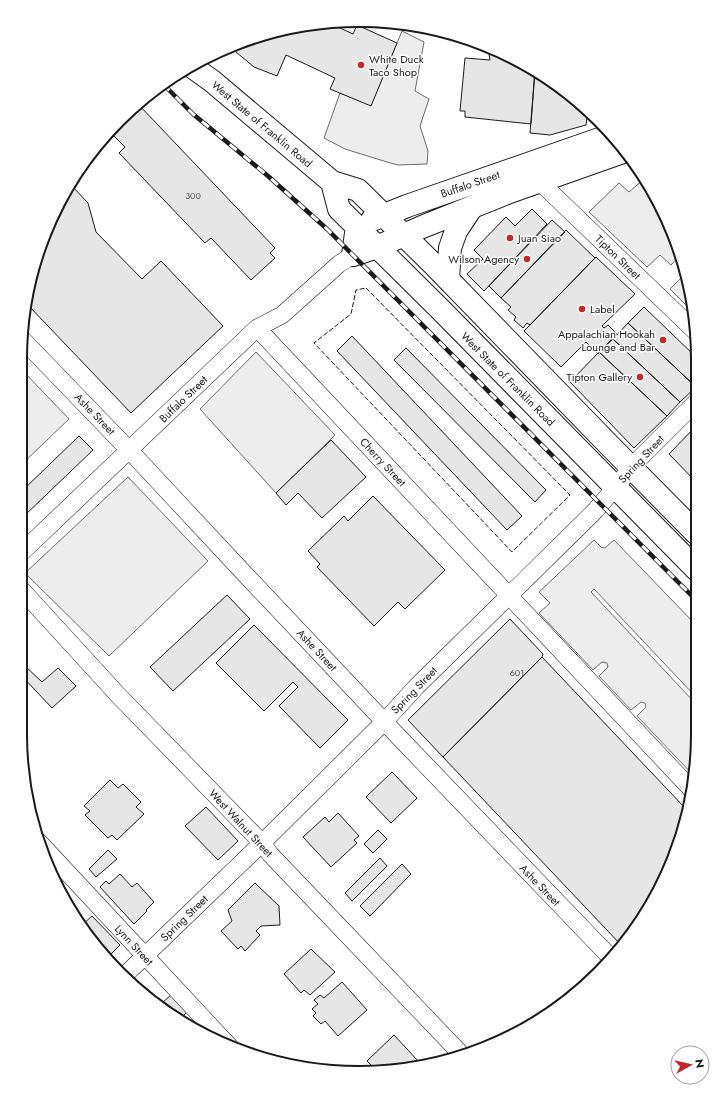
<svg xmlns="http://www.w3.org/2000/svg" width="718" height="1093" font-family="Jost,sans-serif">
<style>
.built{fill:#ededed;stroke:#6a6a6a}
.building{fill:#e6e6e6;stroke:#1a1a1a}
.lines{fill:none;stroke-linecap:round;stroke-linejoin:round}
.street-casing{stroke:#1a1a1a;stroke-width:18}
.secondary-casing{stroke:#1a1a1a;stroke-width:24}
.street{stroke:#fff;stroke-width:17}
.secondary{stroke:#fff;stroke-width:22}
.rail-casing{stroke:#1a1a1a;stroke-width:4.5}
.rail{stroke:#fff;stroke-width:3;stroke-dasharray:9;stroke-linecap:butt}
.fence{stroke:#1a1a1a;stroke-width:1;stroke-dasharray:5 2;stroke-linecap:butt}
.poi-dot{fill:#c62828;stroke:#fff;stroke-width:1.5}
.labels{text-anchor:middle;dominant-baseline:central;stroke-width:3;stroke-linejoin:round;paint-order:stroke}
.number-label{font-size:9px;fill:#4d4d4d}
.poi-label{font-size:11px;fill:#1a1a1a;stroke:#fff;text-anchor:start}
.street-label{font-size:11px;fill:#1a1a1a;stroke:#fff}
.rim{fill:none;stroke:#1a1a1a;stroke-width:2}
</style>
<rect width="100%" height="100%" fill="#fff"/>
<path class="built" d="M 402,31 L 424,42 L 415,91 L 429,99 L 420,126 L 428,151 L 427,164 L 398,165 L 387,162 L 345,149 L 324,138 L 340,93 L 371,105 Z
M 644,179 L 663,209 L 680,255 L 671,265 L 660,255 L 647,267 L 589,212 L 619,183 L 629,192 Z
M 687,272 L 693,312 L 670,289 Z
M 256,352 L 335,435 L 276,493 L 200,409 Z
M 23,371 L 69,419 L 22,464 Z
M 128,477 L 208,561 L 109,656 L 25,573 Z
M 594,540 L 601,547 L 605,548 L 614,540 L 696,625 L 695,696 L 594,589 L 591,592 L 695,703 L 695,777 L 637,716 L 646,707 L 645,703 L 641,702 L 631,710 L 599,676 L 608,667 L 607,663 L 602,662 L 593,670 L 539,613 L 550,603 L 539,592 Z"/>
<path class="building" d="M 327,22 L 353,34 L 357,25 L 397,43 L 371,106 L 330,89 L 335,78 L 286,55 L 277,76 L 254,67 L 230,47 L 271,31 Z
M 489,54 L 507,56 L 529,66 L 535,70 L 531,124 L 465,117 L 465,111 L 460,111 L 465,58 L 490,60 Z
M 535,70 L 583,104 L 588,110 L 586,125 L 550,135 L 530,133 Z
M 138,104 L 275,248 L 270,253 L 275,258 L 251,280 L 211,238 L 205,243 L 119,153 L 125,147 L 111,133 L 130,115 L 128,113 Z
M 71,185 L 88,203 L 96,232 L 142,279 L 161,261 L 223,326 L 131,413 L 26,303 L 55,209 Z
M 532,209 L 547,224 L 484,291 L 467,274 L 483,259 L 474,250 L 506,217 L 515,226 Z
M 552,220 L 565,232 L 501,298 L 489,286 Z
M 566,230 L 595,258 L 530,325 L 527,323 L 523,328 L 514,320 L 516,317 L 508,310 L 511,307 L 501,298 Z
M 596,257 L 635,294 L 602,326 L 604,328 L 608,325 L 617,334 L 599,352 L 598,354 L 586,342 L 561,367 L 524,331 Z
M 644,307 L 697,358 L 697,385 L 696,387 L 628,323 Z
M 628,323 L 696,387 L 680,402 L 613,339 Z
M 352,336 L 522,516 L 507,530 L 337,351 Z
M 613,339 L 680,402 L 667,416 L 599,352 Z
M 406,348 L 546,490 L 535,502 L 394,360 Z
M 599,352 L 667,416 L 634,448 L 570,382 Z
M 697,425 L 697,483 L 669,454 Z
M 79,436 L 93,450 L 22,518 L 22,491 Z
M 331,440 L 366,477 L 322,518 L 298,493 L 286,505 L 276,493 Z
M 373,496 L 445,570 L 405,609 L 398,602 L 374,626 L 317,567 L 320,564 L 308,551 L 344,516 L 348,521 Z
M 227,595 L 250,619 L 173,691 L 150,667 Z
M 510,619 L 543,654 L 542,657 L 443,757 L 408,720 Z
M 254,625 L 348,720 L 320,748 L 279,706 L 298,687 L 293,682 L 264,711 L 216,663 Z
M 542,657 L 686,809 L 663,884 L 622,946 L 443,757 Z
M 20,665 L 24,665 L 42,682 L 58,668 L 76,686 L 52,708 L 20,674 Z
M 392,772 L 417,798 L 391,823 L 366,797 Z
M 110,780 L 118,788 L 123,784 L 141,802 L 136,807 L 144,814 L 117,840 L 112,835 L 108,838 L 85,815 L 90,811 L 84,806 Z
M 206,807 L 238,841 L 218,860 L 185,826 Z
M 338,813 L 359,836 L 354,840 L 357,843 L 331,867 L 303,837 L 325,817 L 329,822 Z
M 378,830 L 387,839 L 373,853 L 364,844 Z
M 108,850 L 117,859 L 96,877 L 89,869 Z
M 380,858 L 387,866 L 352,901 L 345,893 Z
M 402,864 L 411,874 L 370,916 L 360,906 Z
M 120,874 L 132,887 L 137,883 L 154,902 L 146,910 L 147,911 L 134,924 L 100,887 L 106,881 L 109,884 Z
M 255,883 L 279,906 L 280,925 L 261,926 L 256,931 L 260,935 L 245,951 L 241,946 L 238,949 L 221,931 L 232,921 L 228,910 Z
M 92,916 L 120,945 L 109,956 L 81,926 Z
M 311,949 L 335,972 L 310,995 L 304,990 L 301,993 L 284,974 Z
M 342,982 L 367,1010 L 338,1036 L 325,1021 L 321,1024 L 313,1016 L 316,1013 L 312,1009 L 318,1004 L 314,1000 L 320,995 L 324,998 Z
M 174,992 L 191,1008 L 181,1018 L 177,1015 L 176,1016 L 165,1010 L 160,1005 Z
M 394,1035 L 419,1062 L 417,1064 L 375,1069 L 367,1061 Z"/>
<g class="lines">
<defs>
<path id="street" d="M 540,182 L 697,333
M 257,328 L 692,790
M 23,340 L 130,451 L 242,571 L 395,733 L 612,959
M 21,553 L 257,328 L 282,315 L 339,264 L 353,255
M 21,589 L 118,695 L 262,843 L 270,854 L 462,1055
M 38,841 L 231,1048
M 126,974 L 262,843 L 384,722 L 417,686 L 596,510 L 639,459 L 697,401"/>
<path id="secondary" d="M 191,66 L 212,81 L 332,182 L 358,190 L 434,265 L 611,447 L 696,533
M 332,182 L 339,209 L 441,310 L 696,569
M 372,220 L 407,206 L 611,135
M 357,226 L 353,255 L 377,247 L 422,227 L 507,193 L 626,151
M 448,279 L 450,248 L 456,231 L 472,207"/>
</defs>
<use href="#street" class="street-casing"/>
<use href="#secondary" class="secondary-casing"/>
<use href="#street" class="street"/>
<use href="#secondary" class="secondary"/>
<defs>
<path id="rail" d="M 163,84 L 193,114 L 268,176 L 327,229 L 696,600"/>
</defs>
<use href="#rail" class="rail-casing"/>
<use href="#rail" class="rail"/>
<path class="fence" d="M 366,288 L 570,495 L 512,552 L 314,343 L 351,314 L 356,290 Z"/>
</g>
<g class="poi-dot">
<circle cx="361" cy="65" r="4"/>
<circle cx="510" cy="238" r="4"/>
<circle cx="527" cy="259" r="4"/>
<circle cx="582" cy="309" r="4"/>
<circle cx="663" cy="340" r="4"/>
<circle cx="640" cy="377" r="4"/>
</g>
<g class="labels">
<g class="number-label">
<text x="193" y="195">300</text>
<text x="517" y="672">601</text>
</g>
<g class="poi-label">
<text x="369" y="59">White Duck<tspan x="369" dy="13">Taco Shop</tspan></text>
<text x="518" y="238">Juan Siao</text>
<text x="519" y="259" text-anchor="end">Wilson Agency</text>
<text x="590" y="309">Label</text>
<text x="655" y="334" text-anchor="end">Appalachian Hookah<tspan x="655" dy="13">Lounge and Bar</tspan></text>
<text x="632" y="377" text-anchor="end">Tipton Gallery</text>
</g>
<g class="street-label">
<text transform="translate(262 124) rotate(40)">West State of Franklin Road</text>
<text transform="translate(470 184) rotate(-19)">Buffalo Street</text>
<text transform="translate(618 257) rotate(44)">Tipton Street</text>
<text transform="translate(508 379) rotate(45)">West State of Franklin Road</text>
<text transform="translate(183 399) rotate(-44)">Buffalo Street</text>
<text transform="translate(95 414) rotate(46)">Ashe Street</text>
<text transform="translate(641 459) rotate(-47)">Spring Street</text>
<text transform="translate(383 462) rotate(47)">Cherry Street</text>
<text transform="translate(317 650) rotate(47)">Ashe Street</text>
<text transform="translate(414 690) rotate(-46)">Spring Street</text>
<text transform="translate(241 823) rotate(47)">West Walnut Street</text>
<text transform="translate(540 885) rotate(46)">Ashe Street</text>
<text transform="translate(184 918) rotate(-44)">Spring Street</text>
<text transform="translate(134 945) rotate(47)">Lynn Street</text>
</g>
</g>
<path d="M0 0H718V1093H0ZM359 27H359A332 332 0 0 1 691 359V734A332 332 0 0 1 359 1066H359A332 332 0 0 1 27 734V359A332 332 0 0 1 359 27Z" fill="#fff" fill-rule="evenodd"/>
<path class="rim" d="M359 27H359A332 332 0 0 1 691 359V734A332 332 0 0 1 359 1066H359A332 332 0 0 1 27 734V359A332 332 0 0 1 359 27Z"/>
<g transform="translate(690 1065) rotate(82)"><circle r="19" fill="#ffffff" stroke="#a3a3a3"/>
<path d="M0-3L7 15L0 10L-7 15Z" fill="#c62828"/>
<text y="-6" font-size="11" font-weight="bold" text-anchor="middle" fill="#1a1a1a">N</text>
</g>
</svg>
